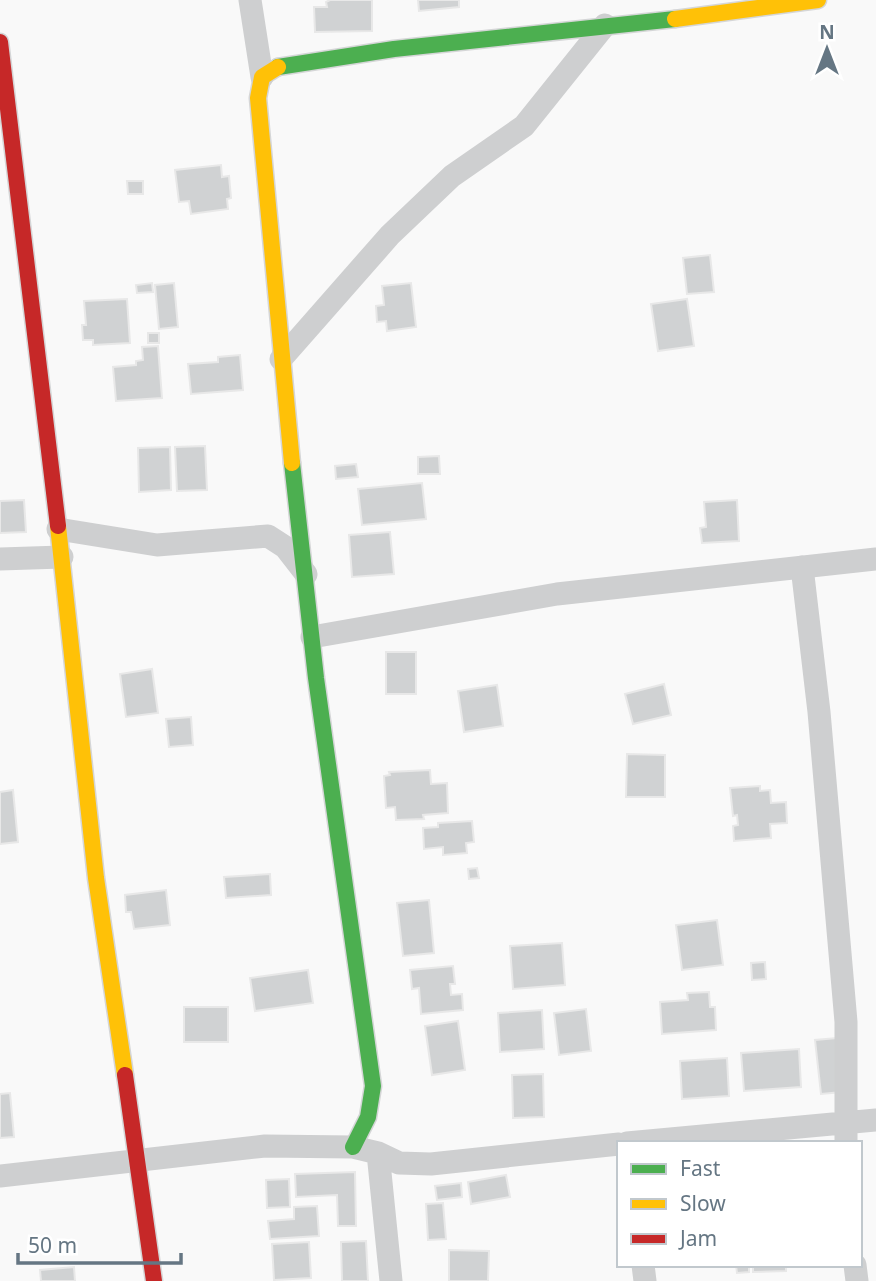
<svg xmlns="http://www.w3.org/2000/svg" width="876" height="1281" font-family="'Noto Sans',sans-serif">
<style>
.building{fill:#d0d2d3;stroke:#e8e8e8;stroke-width:2}
.lines{fill:none;stroke-linecap:round;stroke-linejoin:round}
.fast-casing{stroke:#d5d6d7;stroke-width:19}
.slow-casing{stroke:#d5d6d7;stroke-width:19}
.jam-casing{stroke:#d5d6d7;stroke-width:19}
.street{stroke:#cecfd0;stroke-width:23}
.fast{stroke:#4caf50;stroke-width:16}
.slow{stroke:#ffc107;stroke-width:16}
.jam{stroke:#c62828;stroke-width:16}
</style>
<rect width="100%" height="100%" fill="#f9f9f9"/>
<path class="building" d="M 330,0 L 372,0 L 372,31 L 315,32 L 314,7 L 327,7 L 326,2 Z
M 418,0 L 459,0 L 459,7 L 419,11 Z
M 221,165 L 222,177 L 229,176 L 231,198 L 227,199 L 228,209 L 191,214 L 189,201 L 179,202 L 175,170 Z
M 127,181 L 143,181 L 143,194 L 128,194 Z
M 710,255 L 714,292 L 687,294 L 683,258 Z
M 152,283 L 153,292 L 137,293 L 136,285 Z
M 174,283 L 178,327 L 159,329 L 155,285 Z
M 411,283 L 416,327 L 387,331 L 386,321 L 377,322 L 376,306 L 384,305 L 382,286 Z
M 127,299 L 130,343 L 93,345 L 93,340 L 83,340 L 82,325 L 86,325 L 84,301 Z
M 687,299 L 694,346 L 658,351 L 651,304 Z
M 148,333 L 159,333 L 159,343 L 148,343 Z
M 158,346 L 162,398 L 116,401 L 113,367 L 136,365 L 136,361 L 143,360 L 142,347 Z
M 240,355 L 243,390 L 191,394 L 188,364 L 218,362 L 218,357 Z
M 205,446 L 207,490 L 177,491 L 175,447 Z
M 170,447 L 171,490 L 139,492 L 138,448 Z
M 439,456 L 440,474 L 418,474 L 418,457 Z
M 356,464 L 358,477 L 336,479 L 335,466 Z
M 422,483 L 426,519 L 362,525 L 358,489 Z
M 24,500 L 26,532 L 0,533 L 0,501 Z
M 737,500 L 739,541 L 702,543 L 700,528 L 706,527 L 704,502 Z
M 390,532 L 394,574 L 352,577 L 349,535 Z
M 386,652 L 416,652 L 416,694 L 386,694 Z
M 152,669 L 158,713 L 126,717 L 120,674 Z
M 664,684 L 671,715 L 633,724 L 625,694 Z
M 497,685 L 503,726 L 464,732 L 458,691 Z
M 191,717 L 193,745 L 169,747 L 166,719 Z
M 627,754 L 665,755 L 665,797 L 626,797 Z
M 430,770 L 431,784 L 447,783 L 448,813 L 423,815 L 424,819 L 396,820 L 395,807 L 386,808 L 384,776 L 390,775 L 389,772 Z
M 760,786 L 760,791 L 770,790 L 771,803 L 786,802 L 787,823 L 770,824 L 771,838 L 734,841 L 733,826 L 738,825 L 737,815 L 733,816 L 730,788 Z
M 13,790 L 18,842 L 0,844 L 0,792 Z
M 472,821 L 474,842 L 466,843 L 467,853 L 443,855 L 443,847 L 424,849 L 423,828 L 438,827 L 438,823 Z
M 477,868 L 479,878 L 469,879 L 468,869 Z
M 270,874 L 271,895 L 226,898 L 224,877 Z
M 166,890 L 170,925 L 134,929 L 131,912 L 126,912 L 125,895 Z
M 429,900 L 434,953 L 403,956 L 397,903 Z
M 717,920 L 723,965 L 682,970 L 676,925 Z
M 562,943 L 565,985 L 513,989 L 510,946 Z
M 765,962 L 766,979 L 752,980 L 751,963 Z
M 453,966 L 455,984 L 450,984 L 451,995 L 462,994 L 463,1010 L 421,1014 L 419,988 L 412,989 L 410,970 Z
M 308,970 L 313,1003 L 255,1011 L 250,978 Z
M 709,992 L 710,1007 L 715,1007 L 716,1030 L 662,1034 L 660,1002 L 688,1000 L 687,993 Z
M 184,1007 L 228,1007 L 228,1042 L 184,1042 Z
M 586,1009 L 591,1051 L 559,1055 L 554,1013 Z
M 542,1010 L 544,1049 L 500,1052 L 498,1013 Z
M 458,1021 L 465,1070 L 432,1075 L 425,1026 Z
M 837,1038 L 842,1092 L 821,1094 L 815,1040 Z
M 799,1049 L 801,1087 L 744,1091 L 741,1053 Z
M 727,1058 L 729,1096 L 682,1099 L 680,1061 Z
M 543,1074 L 544,1117 L 513,1118 L 512,1075 Z
M 10,1093 L 14,1137 L 0,1138 L 0,1094 Z
M 355,1172 L 356,1226 L 338,1226 L 337,1195 L 296,1197 L 295,1174 Z
M 506,1175 L 510,1197 L 471,1204 L 468,1182 Z
M 289,1179 L 290,1207 L 267,1208 L 266,1180 Z
M 461,1183 L 462,1197 L 437,1200 L 435,1186 Z
M 443,1203 L 446,1239 L 428,1240 L 426,1204 Z
M 317,1206 L 319,1236 L 270,1239 L 268,1221 L 294,1219 L 294,1207 Z
M 366,1241 L 368,1281 L 342,1281 L 341,1242 Z
M 309,1242 L 311,1278 L 274,1280 L 272,1244 Z
M 449,1250 L 489,1251 L 488,1281 L 449,1281 Z
M 736,1265 L 749,1265 L 749,1272 L 737,1273 Z
M 753,1265 L 786,1265 L 786,1271 L 753,1272 Z
M 74,1267 L 75,1281 L 41,1281 L 40,1270 Z"/>
<g class="lines">
<defs>
<path id="fast" d="M 278,67 L 394,49 L 675,19
M 292,463 L 316,678 L 373,1086 L 368,1117 L 353,1147"/>
<path id="slow" d="M 675,19 L 818,0
M 278,67 L 262,77 L 258,98 L 292,463
M 58,526 L 96,878 L 125,1075"/>
<path id="jam" d="M 0,42 L 58,526
M 125,1075 L 154,1281"/>
</defs>
<use href="#fast" class="fast-casing"/>
<use href="#slow" class="slow-casing"/>
<use href="#jam" class="jam-casing"/>
<path class="street" d="M 250,0 L 262,77
M 281,359 L 390,235 L 452,176 L 524,126 L 605,25
M 58,529 L 157,545 L 268,536 L 285,547 L 306,574
M 0,559 L 62,557
M 802,567 L 819,712 L 846,1022 L 846,1143
M 312,637 L 557,594 L 876,559
M 627,1143 L 876,1120
M 378,1153 L 391,1281
M 0,1176 L 265,1146 L 353,1147 L 378,1153 L 399,1163 L 431,1164 L 619,1144
M 643,1265 L 645,1281
M 855,1265 L 857,1281"/>
<use href="#fast" class="fast"/>
<use href="#slow" class="slow"/>
<use href="#jam" class="jam"/>
</g>
<rect x="617" y="1141" width="245" height="126" fill="#ffffff" stroke="#c1c8cd" stroke-width="2"/>
<rect x="631" y="1164" width="35" height="10" fill="#4caf50" stroke="#c1c8cd" stroke-width="2"/>
<text x="680" y="1176" font-size="21" fill="#657683">Fast</text>
<rect x="631" y="1199" width="35" height="10" fill="#ffc107" stroke="#c1c8cd" stroke-width="2"/>
<text x="680" y="1211" font-size="21" fill="#657683">Slow</text>
<rect x="631" y="1234" width="35" height="10" fill="#c62828" stroke="#c1c8cd" stroke-width="2"/>
<text x="680" y="1246" font-size="21" fill="#657683">Jam</text>
<g transform="translate(827 49)" stroke="#ffffff" stroke-width="5" paint-order="stroke">
<path d="M0-5L12 26L0 18L-12 26Z" fill="#657683"/>
<text y="-10" font-size="19" font-weight="bold" text-anchor="middle" fill="#657683">N</text>
</g>
<path d="M18 1253v10h163v-10" fill="none" stroke="#657683" stroke-width="3.5"/>
<text x="28" y="1253" font-size="21" fill="#657683" stroke="#ffffff" stroke-width="5" paint-order="stroke">50 m</text>
</svg>
